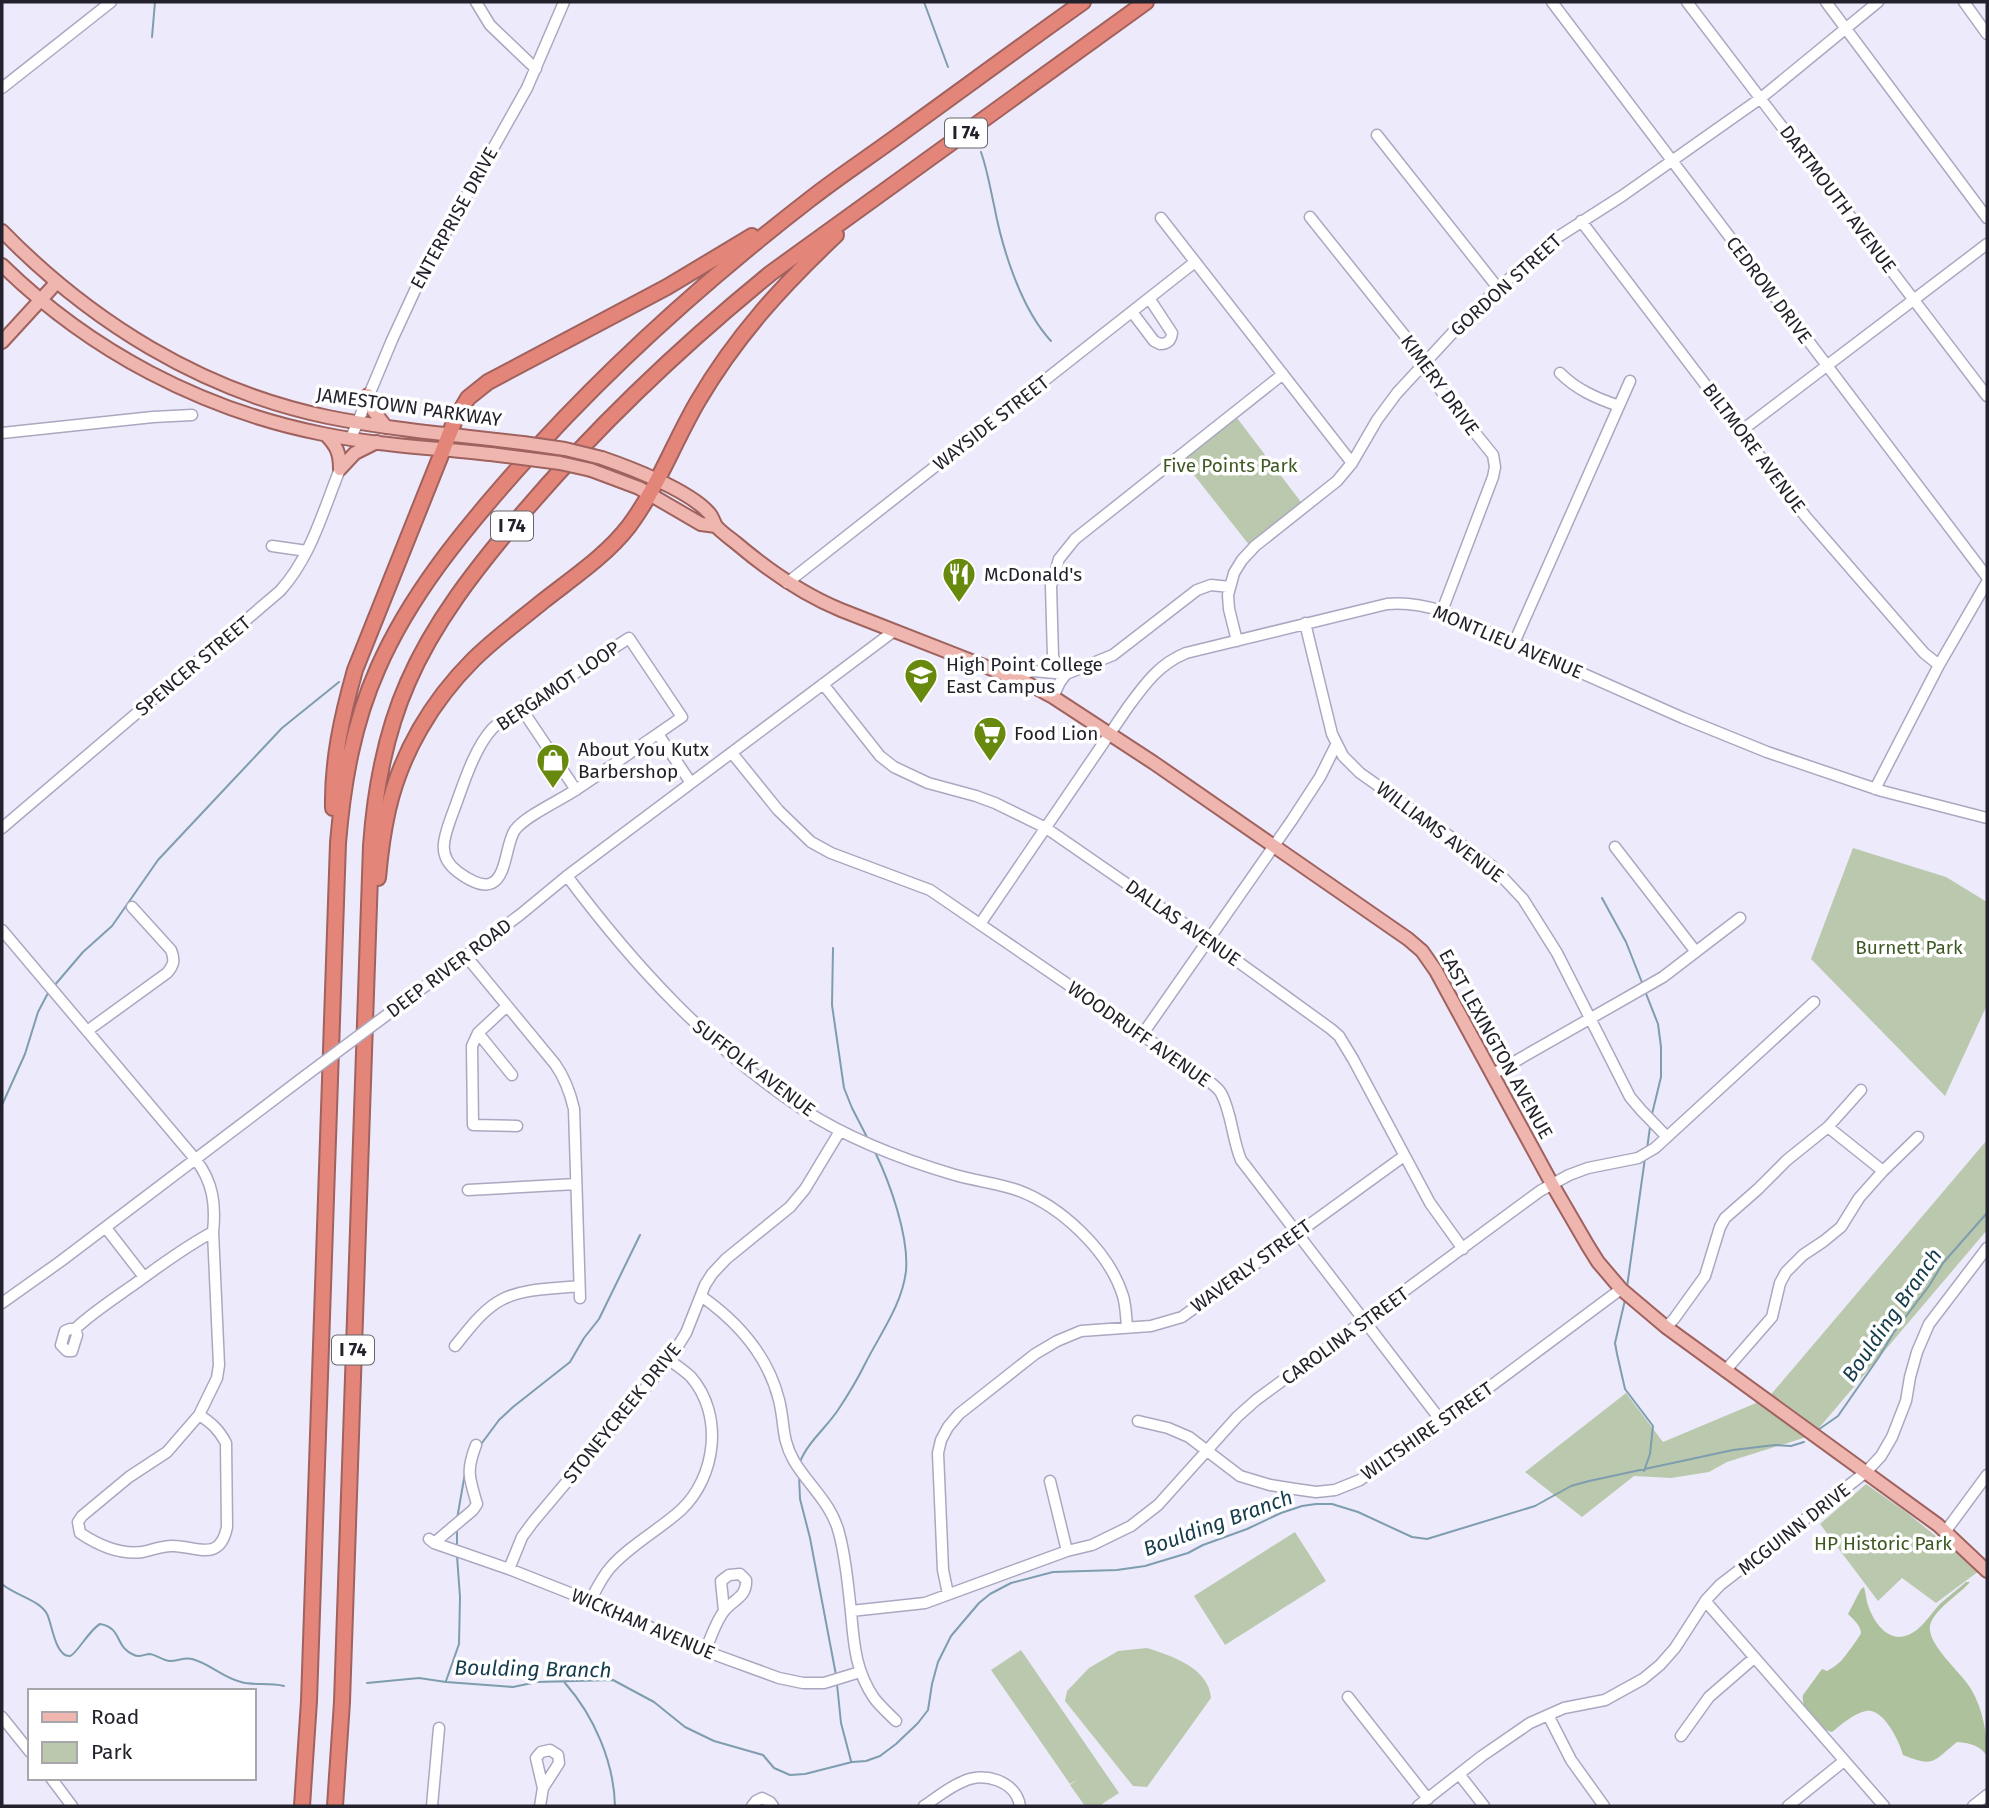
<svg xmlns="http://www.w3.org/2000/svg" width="1989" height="1808" font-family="'Fira Sans',sans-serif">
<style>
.green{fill:#bac9ad}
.forest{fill:#adc19c}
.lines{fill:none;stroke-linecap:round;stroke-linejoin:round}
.stream{stroke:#7e9daf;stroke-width:2}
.minor-casing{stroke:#aaa8c1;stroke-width:13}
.major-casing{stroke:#a0625e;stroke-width:16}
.highway-casing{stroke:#a0625e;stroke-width:18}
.minor{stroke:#fff;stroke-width:10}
.major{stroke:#efb6af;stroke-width:12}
.highway{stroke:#e48579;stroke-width:14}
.minor-bridge-casing{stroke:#aaa8c1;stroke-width:13;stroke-linecap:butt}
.major-bridge-casing{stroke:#a0625e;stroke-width:16;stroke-linecap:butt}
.minor-bridge{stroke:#fff;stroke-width:10}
.major-bridge{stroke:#efb6af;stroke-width:12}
.labels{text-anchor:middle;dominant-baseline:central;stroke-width:7;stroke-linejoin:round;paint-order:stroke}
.shield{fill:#fff;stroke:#65646b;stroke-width:2}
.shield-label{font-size:18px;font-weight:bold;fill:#23222c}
.street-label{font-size:19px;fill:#23222c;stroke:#fff}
.park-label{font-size:19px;fill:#3e5823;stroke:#fff}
.poi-label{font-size:19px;fill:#23222c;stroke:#fff;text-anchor:start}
.water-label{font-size:21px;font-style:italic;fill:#143b4b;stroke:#fff}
</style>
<rect width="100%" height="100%" fill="#edebfb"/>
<path class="green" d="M 1234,414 L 1304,506 L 1250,546 L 1179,456 Z
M 1853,848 L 1946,877 L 1987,902 L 1987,1005 L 1945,1096 L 1811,959 Z
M 1987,1140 L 1987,1230 L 1813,1435 L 1727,1462 L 1709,1472 L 1671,1478 L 1634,1476 L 1582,1517 L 1525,1472 L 1626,1393 L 1663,1442 L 1768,1398 Z
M 1866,1484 L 1906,1512 L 1979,1571 L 1936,1603 L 1902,1578 L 1878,1601 L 1820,1524 Z
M 1295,1532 L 1326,1581 L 1225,1645 L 1194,1596 Z
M 1147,1648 C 1172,1656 1209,1668 1211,1698 L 1147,1787 L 1133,1786 L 1065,1701 L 1067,1691 L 1089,1668 L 1118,1651 Z
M 1021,1650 L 1119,1793 L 1099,1806 L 1085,1806 L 1070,1785 L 1078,1779 L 1070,1784 L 991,1670 Z"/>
<path class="forest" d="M 1966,1582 L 1970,1582 C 1960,1594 1933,1610 1930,1626 C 1927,1645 1962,1673 1971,1689 C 1983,1709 1987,1733 1987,1756 C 1980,1745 1969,1743 1957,1742 C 1933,1761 1935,1768 1903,1755 C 1900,1742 1883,1707 1866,1711 C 1854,1713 1841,1725 1832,1732 C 1819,1729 1800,1710 1803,1695 L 1822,1669 L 1827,1671 C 1832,1668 1837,1665 1841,1661 C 1844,1658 1861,1635 1861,1633 C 1861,1626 1853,1619 1848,1614 L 1861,1589 L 1864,1587 C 1866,1594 1866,1601 1869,1608 C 1878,1631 1896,1648 1919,1628 C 1927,1621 1933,1611 1941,1603 C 1949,1596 1958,1589 1966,1582 Z"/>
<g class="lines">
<path class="stream" d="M 924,2 L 948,67
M 152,37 L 155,2
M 981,152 C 987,169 990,187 994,205 C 1002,248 1021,309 1051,341
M 1602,898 L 1626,942 L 1643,985
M 833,948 L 832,1005 L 844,1088 L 852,1108 L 869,1141
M 54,986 L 83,952 L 112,926 L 158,860 L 219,795 L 282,728 L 339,682
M 1645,991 L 1658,1024 L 1661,1047 L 1661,1077 L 1652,1114
M 2,1105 L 25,1054 L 38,1012 L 48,993
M 1647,1149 L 1650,1127
M 1627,1287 L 1645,1158
M 1625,1300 L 1615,1343 L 1617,1354 L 1625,1389 L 1653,1426 L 1650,1454 L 1644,1471
M 1818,1430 L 1838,1416 L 1879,1357 L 1894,1332 L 1929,1286 L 1943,1263 L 1987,1213
M 479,1447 L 499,1420 L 513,1407 L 570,1362 L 584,1338 L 599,1319 L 640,1235
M 800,1462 C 807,1443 826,1428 838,1410 C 848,1395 857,1380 865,1364 C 880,1334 902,1305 906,1271 C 909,1236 890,1183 875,1152
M 799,1475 L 800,1499 L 810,1538 L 836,1675
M 457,1519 L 465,1473
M 457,1528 L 457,1547
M 2,1584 C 14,1595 40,1600 47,1614 C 52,1623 55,1657 70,1656 C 76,1655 89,1630 100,1624 C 123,1628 114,1647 134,1655 C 140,1658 144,1654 150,1654 C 157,1655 163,1661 170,1661 C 178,1661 184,1657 192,1659 C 209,1663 223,1678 241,1682 C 254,1686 269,1682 284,1686
M 446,1681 L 459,1644 L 460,1597 L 457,1556
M 367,1683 L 419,1678 L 446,1682 L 513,1687 L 537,1682 L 613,1680 L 654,1702 L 685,1727 L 714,1741 L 763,1755 L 774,1768 L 790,1775 L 805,1774 L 852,1762 L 866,1761 L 880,1756 L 896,1744 L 918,1723 L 928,1710 L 932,1684 L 938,1662 L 951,1636 L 979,1603 L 990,1594 L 1011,1583 L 1053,1572 L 1117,1570 L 1145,1566 L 1188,1553 L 1203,1545 L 1247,1529 L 1281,1513 L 1302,1506 L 1316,1504 L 1332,1504 L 1358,1512 L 1412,1537 L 1427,1539 L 1535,1506 L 1571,1486 L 1589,1481 L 1733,1450 L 1775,1445 L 1791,1446 L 1804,1442
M 565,1683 C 594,1716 614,1762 615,1806
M 837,1684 L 841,1723 L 851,1761"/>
<defs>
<path id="minor" d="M 476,2 L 490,25 L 536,69
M 1552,2 L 1987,577
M 1687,2 L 1987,396
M 1826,2 L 1987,218
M 1964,2 L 1987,34
M 2,88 L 111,2
M 1377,135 L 1498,288
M 1310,217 L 1421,356 L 1426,372 L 1493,455 L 1495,467 L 1493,477 L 1442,611
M 1161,218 L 1352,463
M 1581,221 L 1806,517 L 1924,653 L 1939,665
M 1132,312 L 1154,341 L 1160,344 C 1168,344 1171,341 1172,333 L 1149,298
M 1560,373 C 1577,390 1596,398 1619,406
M 1741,431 L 1987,244
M 2,433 L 153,417 L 192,415
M 351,438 L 392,340 L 423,273 L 527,88 L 564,2
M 272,546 L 307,551
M 787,583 L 1195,262
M 1305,623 L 1332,734 L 1343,756 L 1360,773 L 1492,866 L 1523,899 L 1557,953 L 1630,1097 L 1641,1110 L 1667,1137
M 629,638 L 682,717 C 647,741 612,766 577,789 C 561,800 525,816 515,830 C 506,842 507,876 492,883 C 482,888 466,878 458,872 C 436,856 444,837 452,815 C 462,789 473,750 492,729 C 505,716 525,706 540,696 C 570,676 600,657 629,638 Z
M 1237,641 L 1229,609 L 1228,595 L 1234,573 L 1242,560 L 1255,546 L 1337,481 L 1352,463 L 1377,420 L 1397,393 L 1469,315 L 1550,242 L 1622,196 L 1761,98 L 1878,2
M 1514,643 L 1630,381
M 1062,673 L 1053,657 L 1051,586 L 1059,559 L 1075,539 L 1283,374
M 1009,676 L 1033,671 L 1066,674
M 823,684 L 880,756 L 894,767 L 928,783 L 976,796 L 995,803 L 1046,828 L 1208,940 L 1331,1029 L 1339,1036 L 1353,1059 L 1430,1203 L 1463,1249
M 1053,697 L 1060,682 L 1066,674 L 1113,655 L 1197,590 L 1211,585 L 1230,587
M 521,708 L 576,790
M 658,734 L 691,783
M 732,753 L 778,810 L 811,842 L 831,853 L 930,890 L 1209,1081 C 1213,1085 1218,1088 1221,1093 C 1232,1113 1232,1139 1241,1160 L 1442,1422
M 1875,789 L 1939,665 L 1987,582
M 2,828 L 280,591 C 311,557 323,511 340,469
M 1615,847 L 1696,952
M 567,876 C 635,967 709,1047 804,1110 C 849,1139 904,1160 955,1175 C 976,1181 997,1183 1017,1190 C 1061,1206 1109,1251 1123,1296 C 1126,1306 1126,1317 1127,1327
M 980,924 L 1128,707 C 1145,684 1159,664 1186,653 L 1387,604 C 1407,602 1423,605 1442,611 L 1683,718 L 1767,752 L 1882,791 L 1987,818
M 2,930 L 196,1160 C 213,1182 216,1205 213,1232 L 219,1365 L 217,1378 L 199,1415
M 466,956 L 555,1064 C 565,1078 570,1092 574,1109 L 580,1298
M 507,1006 L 478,1033 L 472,1046 L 473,1125 L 517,1126
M 392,1011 L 521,914 L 567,876 L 894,631
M 87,1031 L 167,973 C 174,965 175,960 171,950 L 132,907
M 478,1033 L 512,1075
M 1142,1035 L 1292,820 L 1320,777 L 1336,745
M 1493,1074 L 1663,977 L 1740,918
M 1828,1127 L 1861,1090
M 1883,1171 L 1918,1137
M 468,1190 L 576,1184
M 106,1228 L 144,1277
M 701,1296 C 738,1322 768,1356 779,1400 C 785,1424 781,1438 794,1461 C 809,1486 832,1504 839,1533 C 846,1558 848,1586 851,1612 C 854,1644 855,1670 874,1698 C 880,1706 889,1714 896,1721
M 2,1303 L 61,1261 L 305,1076
M 1666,1327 L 1674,1319 L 1705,1276 L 1720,1227 L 1725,1218 L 1758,1189 L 1787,1160 L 1828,1127 L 1883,1171 L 1859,1198 L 1841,1227 L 1824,1241 L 1803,1255 L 1786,1272 L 1780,1283 L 1772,1317 L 1725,1371
M 75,1329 L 77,1335 L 72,1351 L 67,1351 L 61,1345 L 65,1331 L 70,1329 L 75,1329 C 93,1312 115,1298 136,1283 C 161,1265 186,1246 213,1232
M 455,1346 C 469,1329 483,1309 503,1299 C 525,1288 555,1289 579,1286
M 199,1415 C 212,1423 219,1430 226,1443 L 227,1527 C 220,1562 198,1547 174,1546 C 163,1545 153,1550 142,1552 C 120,1555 98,1545 80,1533 L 78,1522 L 82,1516 L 129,1477 L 167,1452 Z
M 1138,1421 L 1168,1428 L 1189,1437 L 1240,1476 L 1270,1485 L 1295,1489 L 1316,1492 L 1335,1490 L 1360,1480 L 1456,1412 L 1621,1289
M 1050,1481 L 1067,1551
M 1945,1532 L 1987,1475
M 429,1539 L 434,1543 L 509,1569 L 590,1601 L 705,1651 L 779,1678 L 803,1683 L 824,1683 L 860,1672
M 434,1543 L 473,1510 L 477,1504 C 469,1477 466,1471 476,1445
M 509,1569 L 522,1537 L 533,1522 L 669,1360 L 686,1333 L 705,1285 L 712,1274 L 726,1259 L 790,1207 L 805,1189 L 840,1131
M 948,1594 L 943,1570 L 938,1453 L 941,1440 L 948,1427 L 959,1414 L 1035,1354 L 1057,1341 L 1081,1331 L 1151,1326 L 1182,1317 L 1404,1156
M 1706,1600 L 1707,1603 L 1884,1806
M 590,1601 C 596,1590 602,1577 610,1568 C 630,1545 659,1530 681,1510 C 716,1477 724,1415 691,1377 C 685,1371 676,1365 669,1360
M 851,1611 L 925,1603 L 1067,1551 L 1092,1545 L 1131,1526 L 1158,1505 L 1237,1417 L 1256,1400 L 1540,1191 L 1569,1175 L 1588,1168 L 1638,1158 L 1655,1148 L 1814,1002
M 705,1651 C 711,1638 716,1620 725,1610 C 734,1599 747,1597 746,1580 L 740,1574 L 729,1575 L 721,1581 L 724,1611
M 1348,1697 L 1428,1799
M 1548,1715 L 1571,1760 L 1604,1806
M 2,1717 L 30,1752
M 1681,1736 L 1709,1697 L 1754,1658
M 1459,1774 L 1484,1806
M 51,1778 L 72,1806
M 432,1806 L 439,1728
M 540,1806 L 543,1788 L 559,1763 L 558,1755 L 550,1750 L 541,1752 L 536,1758 L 543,1788
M 752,1806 L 756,1801 L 762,1798 L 770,1802 L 773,1806
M 924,1806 C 936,1798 948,1788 962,1782 C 984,1771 1016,1781 1020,1806
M 1418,1806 L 1482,1756 L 1530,1723 L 1564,1708 L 1605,1700 L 1643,1679 L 1660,1665 L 1675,1648 L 1706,1600 L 1720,1585 L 1866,1472 L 1881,1456 L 1892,1437 L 1906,1401 L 1910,1377 L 1917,1352 L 1929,1324 L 1987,1248
M 1788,1806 L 1844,1761
M 1973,1806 L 1987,1795"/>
<path id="major" d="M 2,231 C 91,322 202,391 328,417 C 392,430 458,435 523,443
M 2,265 C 90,351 202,410 323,434 C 381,446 440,448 498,455
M 2,342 L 57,282
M 368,395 L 373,410 L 386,427
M 326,435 C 337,446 340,454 340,469
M 602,458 C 631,468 688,490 708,512 C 712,515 713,521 716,526 C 721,532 730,538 736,543 C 769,571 802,594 841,610 L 1025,682 L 1053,697 L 1154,763 L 1408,939 L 1422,951 L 1436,971 L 1552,1184 L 1588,1246 L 1598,1262 L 1621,1289 L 1666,1327 L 1938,1525 L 1987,1571
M 340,469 L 355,453 L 377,442
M 591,470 L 639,488 L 701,524 L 716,526"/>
<path id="highway" d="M 333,808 C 332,761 342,716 355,670 L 455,420 L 468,398 L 488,382 L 667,287 L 752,236
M 378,878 C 380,855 383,832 388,810 C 401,753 432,701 473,660 C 494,639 519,621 542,602 C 571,579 606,556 629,526 C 658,487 674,442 698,401 C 736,336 782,286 836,235
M 302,1806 L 309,1701 L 338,843 C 343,783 353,724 378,668 C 410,595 462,532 514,473 C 603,372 703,282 809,200 C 838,177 869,157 899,135 C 960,91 1021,46 1083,2
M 335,1806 L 342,1702 L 371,846 C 375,789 385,734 408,682 C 434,622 475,570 517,520 C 593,430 679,348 771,273 L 1146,2"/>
</defs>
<use href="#minor" class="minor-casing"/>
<use href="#major" class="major-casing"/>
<use href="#highway" class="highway-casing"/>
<use href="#minor" class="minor"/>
<use href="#major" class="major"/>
<use href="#highway" class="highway"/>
<defs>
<path id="minor-bridge" d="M 305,1076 L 392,1011"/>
<path id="major-bridge" d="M 523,443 L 565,449 L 602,458
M 498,455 L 560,463 L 591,470"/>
</defs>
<use href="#minor-bridge" class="minor-bridge-casing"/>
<use href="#major-bridge" class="major-bridge-casing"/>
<use href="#minor-bridge" class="minor-bridge"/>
<use href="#major-bridge" class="major-bridge"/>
</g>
<defs>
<symbol id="restaurant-pin" viewBox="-11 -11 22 30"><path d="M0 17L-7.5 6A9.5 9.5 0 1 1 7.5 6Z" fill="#67890d" stroke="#fff"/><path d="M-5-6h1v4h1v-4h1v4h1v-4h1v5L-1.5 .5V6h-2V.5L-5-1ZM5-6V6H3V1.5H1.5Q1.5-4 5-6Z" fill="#fff"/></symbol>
<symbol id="school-pin" viewBox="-11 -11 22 30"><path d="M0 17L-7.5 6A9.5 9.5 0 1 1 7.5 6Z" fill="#67890d" stroke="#fff"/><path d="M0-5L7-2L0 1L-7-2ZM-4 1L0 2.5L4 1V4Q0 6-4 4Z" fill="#fff"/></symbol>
<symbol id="supermarket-pin" viewBox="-11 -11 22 30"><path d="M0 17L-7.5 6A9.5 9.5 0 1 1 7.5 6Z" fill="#67890d" stroke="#fff"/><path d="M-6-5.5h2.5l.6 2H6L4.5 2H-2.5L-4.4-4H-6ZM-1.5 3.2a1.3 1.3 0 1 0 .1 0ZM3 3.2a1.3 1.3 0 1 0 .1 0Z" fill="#fff"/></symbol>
<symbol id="shop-pin" viewBox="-11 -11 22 30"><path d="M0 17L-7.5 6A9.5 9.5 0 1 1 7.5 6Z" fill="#67890d" stroke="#fff"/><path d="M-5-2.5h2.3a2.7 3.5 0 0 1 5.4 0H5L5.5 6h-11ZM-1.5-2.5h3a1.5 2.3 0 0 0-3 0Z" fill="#fff"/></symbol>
</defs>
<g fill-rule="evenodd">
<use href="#restaurant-pin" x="940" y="555" width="38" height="52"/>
<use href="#school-pin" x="902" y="656" width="38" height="52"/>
<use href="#supermarket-pin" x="971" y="714" width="38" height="52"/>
<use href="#shop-pin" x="534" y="741" width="38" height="52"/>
</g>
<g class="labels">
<g class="shield">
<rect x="945" y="118.5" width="42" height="29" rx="5"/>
<rect x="491" y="511.5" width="42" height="29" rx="5"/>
<rect x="332" y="1335.5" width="42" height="29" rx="5"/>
</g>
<g class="shield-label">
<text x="966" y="133">I 74</text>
<text x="512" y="526">I 74</text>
<text x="353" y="1350">I 74</text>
</g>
<g class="street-label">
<text transform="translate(1838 199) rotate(53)">DARTMOUTH AVENUE</text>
<text transform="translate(454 218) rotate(-61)">ENTERPRISE DRIVE</text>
<text transform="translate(1506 285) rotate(-42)">GORDON STREET</text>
<text transform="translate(1769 290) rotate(53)">CEDROW DRIVE</text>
<text transform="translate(1440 385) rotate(54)">KIMERY DRIVE</text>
<text transform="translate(409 407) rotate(8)">JAMESTOWN PARKWAY</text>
<text transform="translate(991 423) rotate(-38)">WAYSIDE STREET</text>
<text transform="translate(1754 448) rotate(53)">BILTMORE AVENUE</text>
<text transform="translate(1508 642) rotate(23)">MONTLIEU AVENUE</text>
<text transform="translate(193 666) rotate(-40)">SPENCER STREET</text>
<text transform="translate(558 686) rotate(-34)">BERGAMOT LOOP</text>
<text transform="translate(1440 832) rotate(37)">WILLIAMS AVENUE</text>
<text transform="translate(1183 923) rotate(35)">DALLAS AVENUE</text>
<text transform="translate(449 968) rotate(-37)">DEEP RIVER ROAD</text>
<text transform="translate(1139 1034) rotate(35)">WOODRUFF AVENUE</text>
<text transform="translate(1496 1044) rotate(61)">EAST LEXINGTON AVENUE</text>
<text transform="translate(754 1068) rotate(37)">SUFFOLK AVENUE</text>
<text transform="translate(1251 1266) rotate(-36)">WAVERLY STREET</text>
<text transform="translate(1345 1336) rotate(-36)">CAROLINA STREET</text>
<text transform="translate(622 1413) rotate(-51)">STONEYCREEK DRIVE</text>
<text transform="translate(1427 1431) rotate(-35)">WILTSHIRE STREET</text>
<text transform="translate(1794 1529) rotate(-38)">MCGUINN DRIVE</text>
<text transform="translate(643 1624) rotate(23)">WICKHAM AVENUE</text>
</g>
<g class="park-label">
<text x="1230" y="465">Five Points Park</text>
<text x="1909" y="947">Burnett Park</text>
<text x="1883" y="1543">HP Historic Park</text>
</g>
<g class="poi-label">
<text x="984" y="574">McDonald's</text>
<text x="946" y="664">High Point College<tspan x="946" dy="22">East Campus</tspan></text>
<text x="1014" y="733">Food Lion</text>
<text x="578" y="749">About You Kutx<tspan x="578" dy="22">Barbershop</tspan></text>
</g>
<g class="water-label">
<text transform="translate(1892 1315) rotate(-55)">Boulding Branch</text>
<text transform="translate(1218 1523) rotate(-20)">Boulding Branch</text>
<text transform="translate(533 1669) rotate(1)">Boulding Branch</text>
</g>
</g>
<rect width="1989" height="1808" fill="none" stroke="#23222c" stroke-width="7"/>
<rect x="28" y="1689" width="228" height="91" fill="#ffffff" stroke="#a7a7ab" stroke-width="2"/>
<rect x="42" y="1712" width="35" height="10" fill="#efb6af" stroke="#a7a7ab" stroke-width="2"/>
<text x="91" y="1724" font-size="21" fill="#23222c">Road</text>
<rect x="42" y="1742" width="35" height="21" fill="#bac9ad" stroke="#a7a7ab" stroke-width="2"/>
<text x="91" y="1759" font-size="21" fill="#23222c">Park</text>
</svg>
